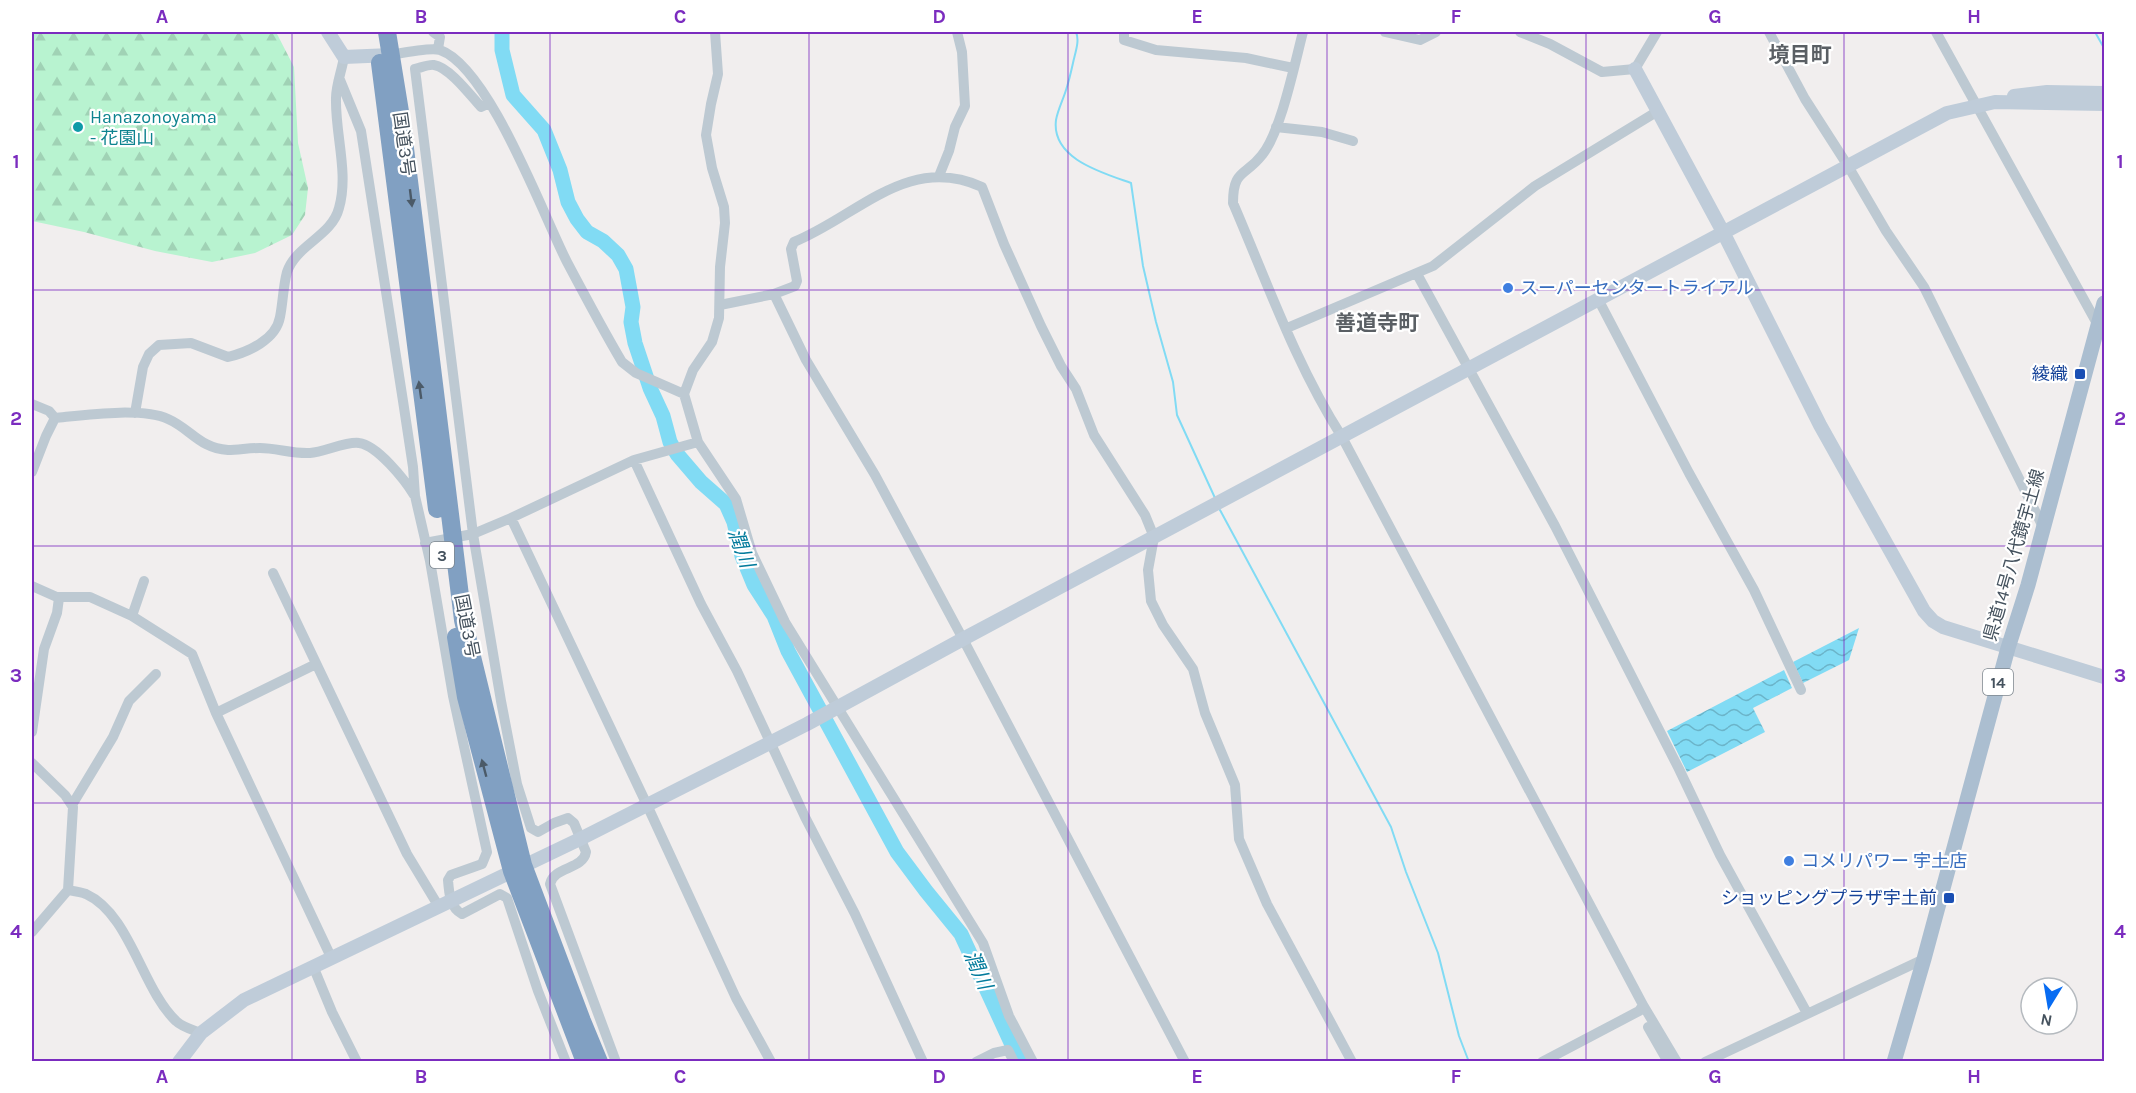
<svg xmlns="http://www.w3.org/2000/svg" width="2136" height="1093" font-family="Karla,'Noto Sans JP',sans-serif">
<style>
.forest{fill:url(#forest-firs)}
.water{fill:url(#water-waves)}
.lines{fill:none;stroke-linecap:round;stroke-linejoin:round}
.stream{stroke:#81dbf4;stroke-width:2}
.river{stroke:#81dbf4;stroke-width:15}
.street{stroke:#bdc9d2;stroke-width:10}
.secondary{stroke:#bfccd9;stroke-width:14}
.primary{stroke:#abbed0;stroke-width:15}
.highway{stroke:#81a0c2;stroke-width:18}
.oneway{fill:#4b5a68}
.grid{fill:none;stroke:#7b2cbf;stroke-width:1.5;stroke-opacity:0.55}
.culture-dot{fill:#0f9aa8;stroke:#fff;stroke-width:2}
.shop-dot{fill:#3f7fe0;stroke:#fff;stroke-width:2}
.transit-dot{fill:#1a4fb4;stroke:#fff;stroke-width:2}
.labels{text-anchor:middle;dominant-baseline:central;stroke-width:4.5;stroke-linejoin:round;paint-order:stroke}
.shield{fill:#fff;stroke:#7d868e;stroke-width:1.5}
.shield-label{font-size:16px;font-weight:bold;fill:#45525e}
.culture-label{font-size:18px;fill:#0d838f;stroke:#fff;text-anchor:start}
.street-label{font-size:18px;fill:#45525e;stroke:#fff}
.shop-label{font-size:18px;fill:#366cbe;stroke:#fff;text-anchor:start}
.transit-label{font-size:18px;fill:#164399;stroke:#fff;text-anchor:end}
.water-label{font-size:20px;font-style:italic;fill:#037b9c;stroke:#fff}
.quarter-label{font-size:21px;font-weight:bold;fill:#5a5f64;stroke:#fff}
.neatline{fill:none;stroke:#7b2cbf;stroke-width:2}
.grid-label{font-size:20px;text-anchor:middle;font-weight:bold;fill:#7b2cbf}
</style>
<defs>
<pattern id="forest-firs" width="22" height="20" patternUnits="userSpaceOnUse" patternTransform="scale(1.5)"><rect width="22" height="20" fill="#b8f3d0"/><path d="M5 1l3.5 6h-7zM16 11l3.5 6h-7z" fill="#a0d2b5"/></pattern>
<pattern id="water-waves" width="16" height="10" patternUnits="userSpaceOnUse" patternTransform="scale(1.5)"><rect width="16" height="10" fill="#81dbf4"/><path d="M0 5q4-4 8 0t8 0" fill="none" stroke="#6bb4c9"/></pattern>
</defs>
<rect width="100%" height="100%" fill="#f1eeee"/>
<path class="forest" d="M 32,32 L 276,32 L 294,67 L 298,143 L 308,188 L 305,215 L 292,235 L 255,253 L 212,262 L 155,251 L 84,232 L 32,221 Z"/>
<path class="water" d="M 1859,628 L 1849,660 L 1803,683 L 1793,662 Z
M 1784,670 L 1792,688 L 1753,708 L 1765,732 L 1687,772 L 1667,731 Z"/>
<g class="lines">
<path class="stream" d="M 1076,32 C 1080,41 1075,53 1073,63 C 1071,72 1069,81 1066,90 C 1063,100 1058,109 1056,120 C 1051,159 1103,173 1131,183 L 1143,266 L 1156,322 L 1173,382 L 1177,415 L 1215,498
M 2095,32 L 2104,48
M 1220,510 L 1391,827 L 1406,872 L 1438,953 L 1459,1036 L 1469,1062"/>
<path class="river" d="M 502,32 L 502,50 L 513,95 L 544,130 L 560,170 L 568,202 L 577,219 L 587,232 L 603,241 L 618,255 L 626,269 L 633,307 L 631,322 L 635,343 L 650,388 L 663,416 L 670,442 L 677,454 L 701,482 L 726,504 L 734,522 L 742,556 L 754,585 L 774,616 L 788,651 L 897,852 L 926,891 L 961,934 L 1020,1062"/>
<path class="street" d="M 433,32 L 440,37 L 438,49
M 715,32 L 718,74 L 711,104 L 706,135 L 712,168 L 724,207 L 725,223 L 720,267 L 719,318 L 712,342 L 693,370 L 684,394 L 698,442 L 736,499 L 752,553 L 785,622 L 983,943 L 1009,1016 L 1033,1062
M 1124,32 L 1124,40 L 1156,50 L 1246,58 L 1293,68
M 1303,32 C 1295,62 1281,132 1262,155 C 1245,177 1233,169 1233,203 C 1267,282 1296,365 1342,437 L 1643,1005 L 1639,1011 L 1542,1062
M 1385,32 L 1420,40 L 1436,32
M 1520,32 L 1550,44 L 1602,72 L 1635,69 L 1657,32
M 1769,32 L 1805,99 L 1848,166 L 1886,231 L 1924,287 L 2043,527
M 1936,32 L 2099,327
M 391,55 C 402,53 431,47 440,50 C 489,67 543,215 567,262 C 585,296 603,330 622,362 L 636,373 L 684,394
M 340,80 L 361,131 L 403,401 L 413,467 L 415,496 L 430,561 L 453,696 L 487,852 L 482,864 L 451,875 L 448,880 C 449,893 450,908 462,914 L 500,894 L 507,898 L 538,991 L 566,1062
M 490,103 L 481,107 C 471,96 449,67 434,65 C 429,64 420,68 415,69 L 473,534 L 501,701 L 517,784 L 531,828 L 538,832 L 554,823 L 568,818 L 574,823 L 586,852 C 583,870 554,866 550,884 L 616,1062
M 1276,127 L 1322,132 L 1353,141
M 939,176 L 949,151 L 955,127 L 965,106 L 962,52 L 957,32
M 1417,274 L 1555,526 L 1679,769 L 1720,855 L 1807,1013
M 774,294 L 795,286 L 797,281 L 791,249 L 794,242 C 858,216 908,153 982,187 L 1004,244 L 1041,326 L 1061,366 L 1076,389 L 1094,435 L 1145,515 L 1154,537 L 1148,570 L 1151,601 L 1163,625 L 1193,669 L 1205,713 L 1235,785 L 1239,839 L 1267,904 L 1352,1062
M 1598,299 L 1689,473 L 1754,590 L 1801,690
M 720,305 L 774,294 L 806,360 L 875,475 L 963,639 L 1185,1062
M 1287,328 L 1433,266 L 1535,186 L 1658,111
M 32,404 L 49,411 L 55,418
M 135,413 L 143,367 L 149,354 L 159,345 L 191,343 L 228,357 C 248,352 276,340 280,317 C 283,302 283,287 287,272 C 296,245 332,236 339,208 C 349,173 335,134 336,98 C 336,85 342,70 344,57
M 55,418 C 85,415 141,407 168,419 C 191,429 199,448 228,450 C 238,450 249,448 260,448 C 276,448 293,454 310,453 C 324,452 347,441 359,443 C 377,445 405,480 414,495
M 634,460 L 701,604 L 737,671 L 805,817 L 855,914 L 923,1062
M 32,472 L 46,436 L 55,418
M 511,518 L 647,805 L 736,998 L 771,1062
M 425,543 L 473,534 L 511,518 L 634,460 L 698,442
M 273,573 L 407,854 L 439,907
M 32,586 L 59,598 L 57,613 L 44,649 L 32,732
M 57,597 L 90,597 L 132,616 L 192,654 L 216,713 L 331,957
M 132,616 L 144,581
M 216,713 L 316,664
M 32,763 L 65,795 L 73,807 L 68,890 L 32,932
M 72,805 L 113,737 L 129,701 L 156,674
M 68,890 C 74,891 81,892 86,894 C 130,914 142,989 176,1021 C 182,1027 193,1030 201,1033
M 313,966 L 332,1012 L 357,1062
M 1643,1005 L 1677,1062
M 1648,1027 L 1668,1062
M 976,1062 L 994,1053 L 1008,1050 L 1014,1062
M 1705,1062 L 1924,959"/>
<path class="secondary" d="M 328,32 L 344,57 L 391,55
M 1635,69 L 1723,232 L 1820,425 L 1924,611 L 1933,621 L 1943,627 L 2104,677
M 2014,96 L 2047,92 L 2104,93
M 179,1062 L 201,1033 L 244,1000 L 580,839 L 807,724 L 963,639 L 1947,113 L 1995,102 L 2104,104"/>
<path class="primary" d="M 1894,1062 L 1924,959 L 2008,648 L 2028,585 L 2104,303"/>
<path class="highway" d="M 387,32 L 402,124 L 463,620 L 523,865 L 582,1021 L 599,1062
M 380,63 L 437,509
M 456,637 L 466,697 L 512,871 L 585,1062"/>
</g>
<defs><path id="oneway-solid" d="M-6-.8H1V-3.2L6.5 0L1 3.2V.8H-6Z" transform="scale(1.5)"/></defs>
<g class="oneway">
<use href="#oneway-solid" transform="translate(411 198) rotate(83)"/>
<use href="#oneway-solid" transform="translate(420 390) rotate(-98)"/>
<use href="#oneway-solid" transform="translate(484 768) rotate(-105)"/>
</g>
<path class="grid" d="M 292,32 L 292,1062M 550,32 L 550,1062M 809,32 L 809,1062M 1068,32 L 1068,1062M 1327,32 L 1327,1062M 1586,32 L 1586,1062M 1844,32 L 1844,1062M 32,290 L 2104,290M 32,546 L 2104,546M 32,803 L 2104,803"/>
<circle class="culture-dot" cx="78" cy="127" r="6"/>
<g class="shop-dot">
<circle cx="1508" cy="288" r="6"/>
<circle cx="1789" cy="861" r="6"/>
</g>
<g class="transit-dot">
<rect x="2074" y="368" width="12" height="12" rx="3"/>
<rect x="1943" y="892" width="12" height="12" rx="3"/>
</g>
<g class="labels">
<g class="shield">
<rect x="430" y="542" width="24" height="26" rx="4.5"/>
<rect x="1983" y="669" width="30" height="26" rx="4.5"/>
</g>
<g class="shield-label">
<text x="442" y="555">3</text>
<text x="1998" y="682">14</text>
</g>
<g class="culture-label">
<text x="90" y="117">Hanazonoyama<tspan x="90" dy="21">- 花園山</tspan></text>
</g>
<g class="street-label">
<text transform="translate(404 144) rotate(82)">国道3号</text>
<text transform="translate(2014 555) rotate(-74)">県道14号八代鏡宇土線</text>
<text transform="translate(467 626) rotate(79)">国道3号</text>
</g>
<g class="shop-label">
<text x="1520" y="288">スーパーセンタートライアル</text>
<text x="1801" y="861">コメリパワー 宇土店</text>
</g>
<g class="transit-label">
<text x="2068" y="374">綾織</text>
<text x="1937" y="898">ショッピングプラザ宇土前</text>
</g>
<g class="water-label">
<text transform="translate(741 548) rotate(70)">潤川</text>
<text transform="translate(978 970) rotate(66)">潤川</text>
</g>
<g class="quarter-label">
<text x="1800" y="55">境目町</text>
<text x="1377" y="323">善道寺町</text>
</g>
</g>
<rect width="2136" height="1093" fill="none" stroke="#ffffff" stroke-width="66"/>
<g transform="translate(2049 1006) rotate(191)"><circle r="28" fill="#ffffff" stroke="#b5babf" stroke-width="1.5"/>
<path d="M0-4.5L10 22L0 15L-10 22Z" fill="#086cf2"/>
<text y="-9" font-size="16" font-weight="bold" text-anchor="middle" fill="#45525e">N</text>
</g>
<rect x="33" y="33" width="2070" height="1027" class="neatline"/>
<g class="grid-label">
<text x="162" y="23">A</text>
<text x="421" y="23">B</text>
<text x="680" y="23">C</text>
<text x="939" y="23">D</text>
<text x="1197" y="23">E</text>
<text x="1456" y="23">F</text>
<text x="1715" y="23">G</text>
<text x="1974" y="23">H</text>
<text x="16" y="168">1</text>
<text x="2120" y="168">1</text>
<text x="16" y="425">2</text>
<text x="2120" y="425">2</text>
<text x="16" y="682">3</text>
<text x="2120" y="682">3</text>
<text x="16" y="938">4</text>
<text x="2120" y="938">4</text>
<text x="162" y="1083">A</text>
<text x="421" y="1083">B</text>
<text x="680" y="1083">C</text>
<text x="939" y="1083">D</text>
<text x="1197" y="1083">E</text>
<text x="1456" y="1083">F</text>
<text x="1715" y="1083">G</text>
<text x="1974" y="1083">H</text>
</g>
</svg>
